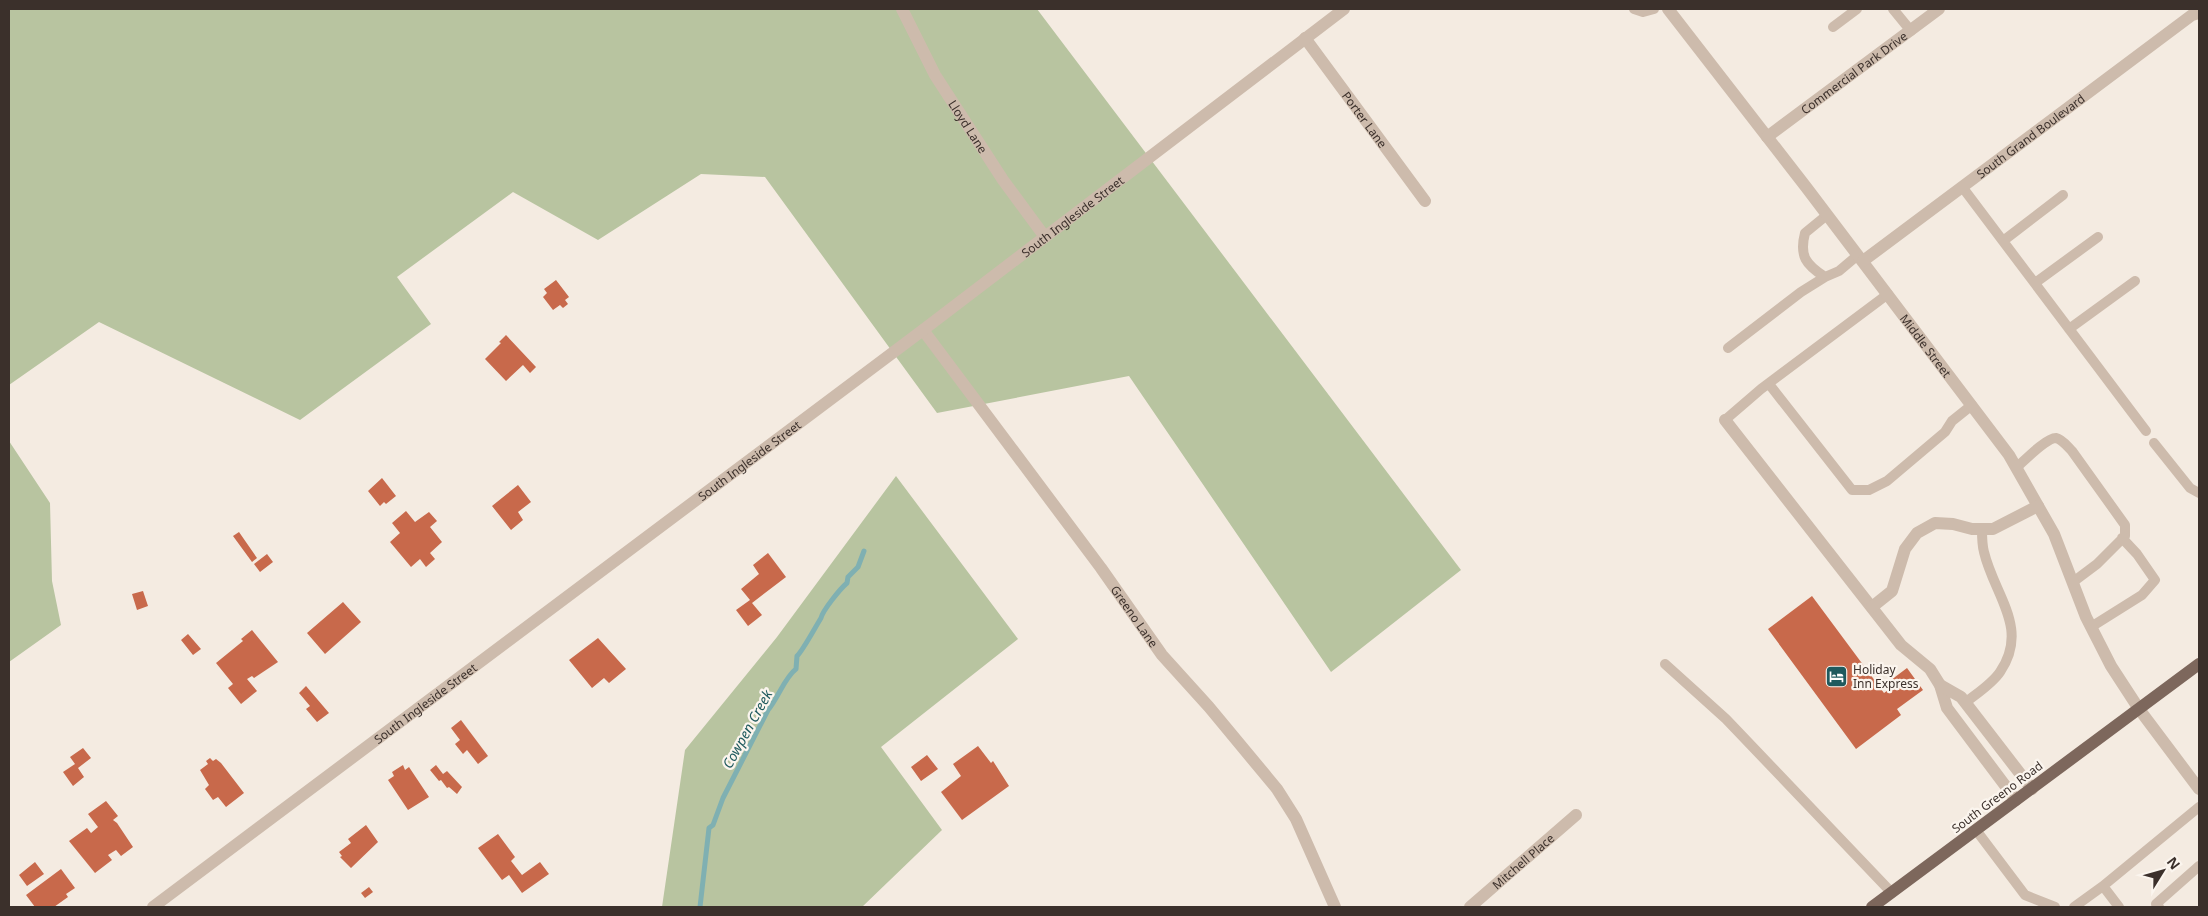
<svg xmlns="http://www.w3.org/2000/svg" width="2208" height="916" font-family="'Noto Sans',sans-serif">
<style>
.green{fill:#b8c4a0}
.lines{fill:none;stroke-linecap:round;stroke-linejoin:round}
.stream{stroke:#7fb0b2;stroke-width:5}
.building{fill:#c8694b}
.lane{stroke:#cdbbac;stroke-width:10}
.street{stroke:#cdbbac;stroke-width:12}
.primary{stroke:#7d675c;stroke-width:12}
.labels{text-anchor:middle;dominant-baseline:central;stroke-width:4.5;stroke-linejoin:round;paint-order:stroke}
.street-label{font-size:12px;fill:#3b302b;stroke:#fbf5ee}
.poi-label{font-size:12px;fill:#3b302b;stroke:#fbf5ee;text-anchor:start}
.water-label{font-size:14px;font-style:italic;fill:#1f5a5e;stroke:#fbf5ee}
</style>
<rect width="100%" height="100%" fill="#f4ebe1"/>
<path class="green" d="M 9,9 L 1037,9 L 1461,570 L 1331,672 L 1129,376 L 937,413 L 765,177 L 701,174 L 598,240 L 513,192 L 397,277 L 431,324 L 300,420 L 99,322 L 9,385 Z
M 9,441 L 50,503 L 52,581 L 61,625 L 9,662 Z
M 896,476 L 1018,639 L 881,747 L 942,830 L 862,907 L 662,907 L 685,750 L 777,637 Z"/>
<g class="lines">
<path class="stream" d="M 700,907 L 709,828 L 713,825 L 723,798 L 768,710 C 778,698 785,677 796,669 L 797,656 C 802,652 816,626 821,618 C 823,610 840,589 847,583 L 848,577 L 858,567 L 864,551"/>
</g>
<path class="building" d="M 556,280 L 569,297 L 565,300 L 568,304 L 563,308 L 560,305 L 553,310 L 543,297 L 547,293 L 544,289 Z
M 506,335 L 536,367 L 530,373 L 523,365 L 506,381 L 485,359 L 501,343 L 499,342 Z
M 382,478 L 396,496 L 386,504 L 384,502 L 380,506 L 368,491 Z
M 518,485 L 531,502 L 518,512 L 523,520 L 511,530 L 492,506 Z
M 406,511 L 415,522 L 429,512 L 437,521 L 430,527 L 442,542 L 430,553 L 435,559 L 426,567 L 420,559 L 411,567 L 390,542 L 400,533 L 392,523 Z
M 239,532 L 257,558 L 252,562 L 233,536 Z
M 768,553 L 786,577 L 752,603 L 762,615 L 748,626 L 736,610 L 750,600 L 741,589 L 759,574 L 753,565 Z
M 267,554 L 273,562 L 260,572 L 254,564 Z
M 143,591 L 148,606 L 137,610 L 132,594 Z
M 1812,596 L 1884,693 L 1891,688 L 1887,683 L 1907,668 L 1923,690 L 1897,709 L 1901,715 L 1856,749 L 1768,629 Z
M 343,602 L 361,622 L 325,654 L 307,633 Z
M 252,630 L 278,662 L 254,678 L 252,676 L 247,679 L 257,691 L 241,704 L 228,688 L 233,684 L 216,663 L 243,641 L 241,639 Z
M 188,634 L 201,649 L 193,655 L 181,640 Z
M 598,638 L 626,669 L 609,683 L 604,678 L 592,688 L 569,660 Z
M 306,686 L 329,713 L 317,722 L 306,709 L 310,706 L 299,693 Z
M 461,720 L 488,756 L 478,764 L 467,750 L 463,754 L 455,744 L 460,740 L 451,728 Z
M 978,746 L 991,763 L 993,761 L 1009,786 L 962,820 L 941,792 L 961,776 L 953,764 Z
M 83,748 L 91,758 L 78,768 L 84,777 L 73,786 L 63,772 L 75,764 L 70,757 Z
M 927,755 L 938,769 L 921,781 L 911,767 Z
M 210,758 L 213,761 L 216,759 L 221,763 L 244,793 L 226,807 L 218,797 L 213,800 L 205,789 L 209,785 L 200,770 L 208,764 L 206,761 Z
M 403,765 L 405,770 L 409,767 L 429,797 L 408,810 L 388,780 L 394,776 L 392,772 Z
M 436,765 L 443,774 L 447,771 L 462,787 L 457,794 L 449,787 L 447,788 L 441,780 L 439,781 L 430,770 Z
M 106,801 L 118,816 L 113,820 L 117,823 L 133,847 L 121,856 L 116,850 L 108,855 L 112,860 L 95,873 L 69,841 L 87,828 L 91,833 L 98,827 L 88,814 Z
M 366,825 L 378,842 L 351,868 L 340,857 L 342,856 L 339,852 L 351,843 L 348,839 Z
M 498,834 L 515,857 L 511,861 L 522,875 L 540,862 L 549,874 L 522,893 L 509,875 L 502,880 L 478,848 Z
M 35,862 L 44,874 L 27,886 L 19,875 Z
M 61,869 L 75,888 L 66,894 L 68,897 L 54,907 L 35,907 L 26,895 Z
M 369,887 L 373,892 L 365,898 L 361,893 Z"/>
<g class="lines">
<path class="lane" d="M 1634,9 L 1643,12 L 1654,9
M 1893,9 L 1911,31
M 1833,27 L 1857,9
M 1963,188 L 2146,431
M 1827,215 L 1805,233 C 1799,256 1806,265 1825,277 L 1839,271 L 1858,255
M 2003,241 L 2063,195
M 2035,283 L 2098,237
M 2069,329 L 2135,281
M 1728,348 L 1801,292 L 1825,277
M 1769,384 L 1852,490 L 1869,490 L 1887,481 L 1945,432 L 1952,421 L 1972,405
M 1725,420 L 1761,389 L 1888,294
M 2154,443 L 2190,488 L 2199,493
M 2016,468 C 2024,461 2046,438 2056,438 C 2062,439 2068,447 2072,451 L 2125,525 L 2125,536 L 2097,564 L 2073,582
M 2091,627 L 2142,595 L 2155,580 L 2137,554 L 2122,538
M 1665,664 L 1726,719 L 1892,893
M 1965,703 C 1976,694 1992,684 2000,672 C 2030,628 1994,595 1984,552 C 1982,545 1982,537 1982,529
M 1976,830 L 2025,895 L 2055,907
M 2103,886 L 2199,807
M 2074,907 L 2103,886 L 2119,907
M 2159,907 L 2156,904 L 2199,866"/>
<g class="street">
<path id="s1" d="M 902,9 L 935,75 L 1003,180 L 1045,237"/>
<path id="s2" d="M 1668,9 L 1806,187 L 2009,455 L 2054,534 L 2086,617 L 2111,666 L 2139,709 L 2199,789"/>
<path id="s3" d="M 1305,38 L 1425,201"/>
<path id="s4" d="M 1767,137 L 1939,9"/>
<path id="s5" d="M 1863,261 L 2192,15 L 2199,13"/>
<path id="s6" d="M 923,330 L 1101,568 L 1162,655 L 1209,707 L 1277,789 L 1296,819 L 1335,907"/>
<path d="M 1725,420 L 1901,645 L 1930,669 L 1940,685 L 1947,708 L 2016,800"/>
<path d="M 1872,607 L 1892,591 L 1905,549 L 1917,533 L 1935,523 L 1953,524 L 1972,529 L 1993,529 L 2038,506"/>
<path d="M 1940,685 L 1961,697 L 2032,789"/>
<path id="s7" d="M 153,907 L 923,330 L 1344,9"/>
<path id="s8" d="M 1470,907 L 1576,815"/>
</g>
<path class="primary" d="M 1872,907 L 2199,664"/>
</g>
<defs>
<symbol id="hotel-square" viewBox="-11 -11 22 22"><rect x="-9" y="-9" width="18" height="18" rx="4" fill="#1f5a5e" stroke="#fbf5ee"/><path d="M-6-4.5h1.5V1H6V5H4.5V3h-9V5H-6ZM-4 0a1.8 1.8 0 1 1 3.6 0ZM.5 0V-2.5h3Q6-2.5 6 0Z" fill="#fff"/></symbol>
</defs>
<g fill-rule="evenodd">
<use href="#hotel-square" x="1824" y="664" width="25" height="25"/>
</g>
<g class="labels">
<g class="street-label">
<text stroke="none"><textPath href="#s4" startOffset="108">Commercial Park Drive</textPath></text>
<text stroke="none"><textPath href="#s3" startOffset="101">Porter Lane</textPath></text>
<text stroke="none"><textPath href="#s1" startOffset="135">Lloyd Lane</textPath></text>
<text stroke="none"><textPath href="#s5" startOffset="209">South Grand Boulevard</textPath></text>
<text stroke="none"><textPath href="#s7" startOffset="1150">South Ingleside Street</textPath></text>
<text stroke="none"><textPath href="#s2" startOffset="424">Middle Street</textPath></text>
<text stroke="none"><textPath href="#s7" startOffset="745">South Ingleside Street</textPath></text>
<text stroke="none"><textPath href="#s6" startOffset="356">Greeno Lane</textPath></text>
<text stroke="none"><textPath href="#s7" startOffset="340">South Ingleside Street</textPath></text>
<text transform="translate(1997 797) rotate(-37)">South Greeno Road</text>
<text stroke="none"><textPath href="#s8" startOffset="70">Mitchell Place</textPath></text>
</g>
<g class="poi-label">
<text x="1853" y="669">Holiday<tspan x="1853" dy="14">Inn Express</tspan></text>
</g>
<g class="water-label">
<text transform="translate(747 729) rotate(-61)">Cowpen Creek</text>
</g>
</g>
<rect width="2208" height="916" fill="none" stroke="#3b302b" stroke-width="20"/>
<g transform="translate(2163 871) rotate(53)" stroke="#fbf5ee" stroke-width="4" paint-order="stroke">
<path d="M0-4L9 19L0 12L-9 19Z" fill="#3b302b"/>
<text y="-8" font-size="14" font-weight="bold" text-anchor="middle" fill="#3b302b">N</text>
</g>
</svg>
